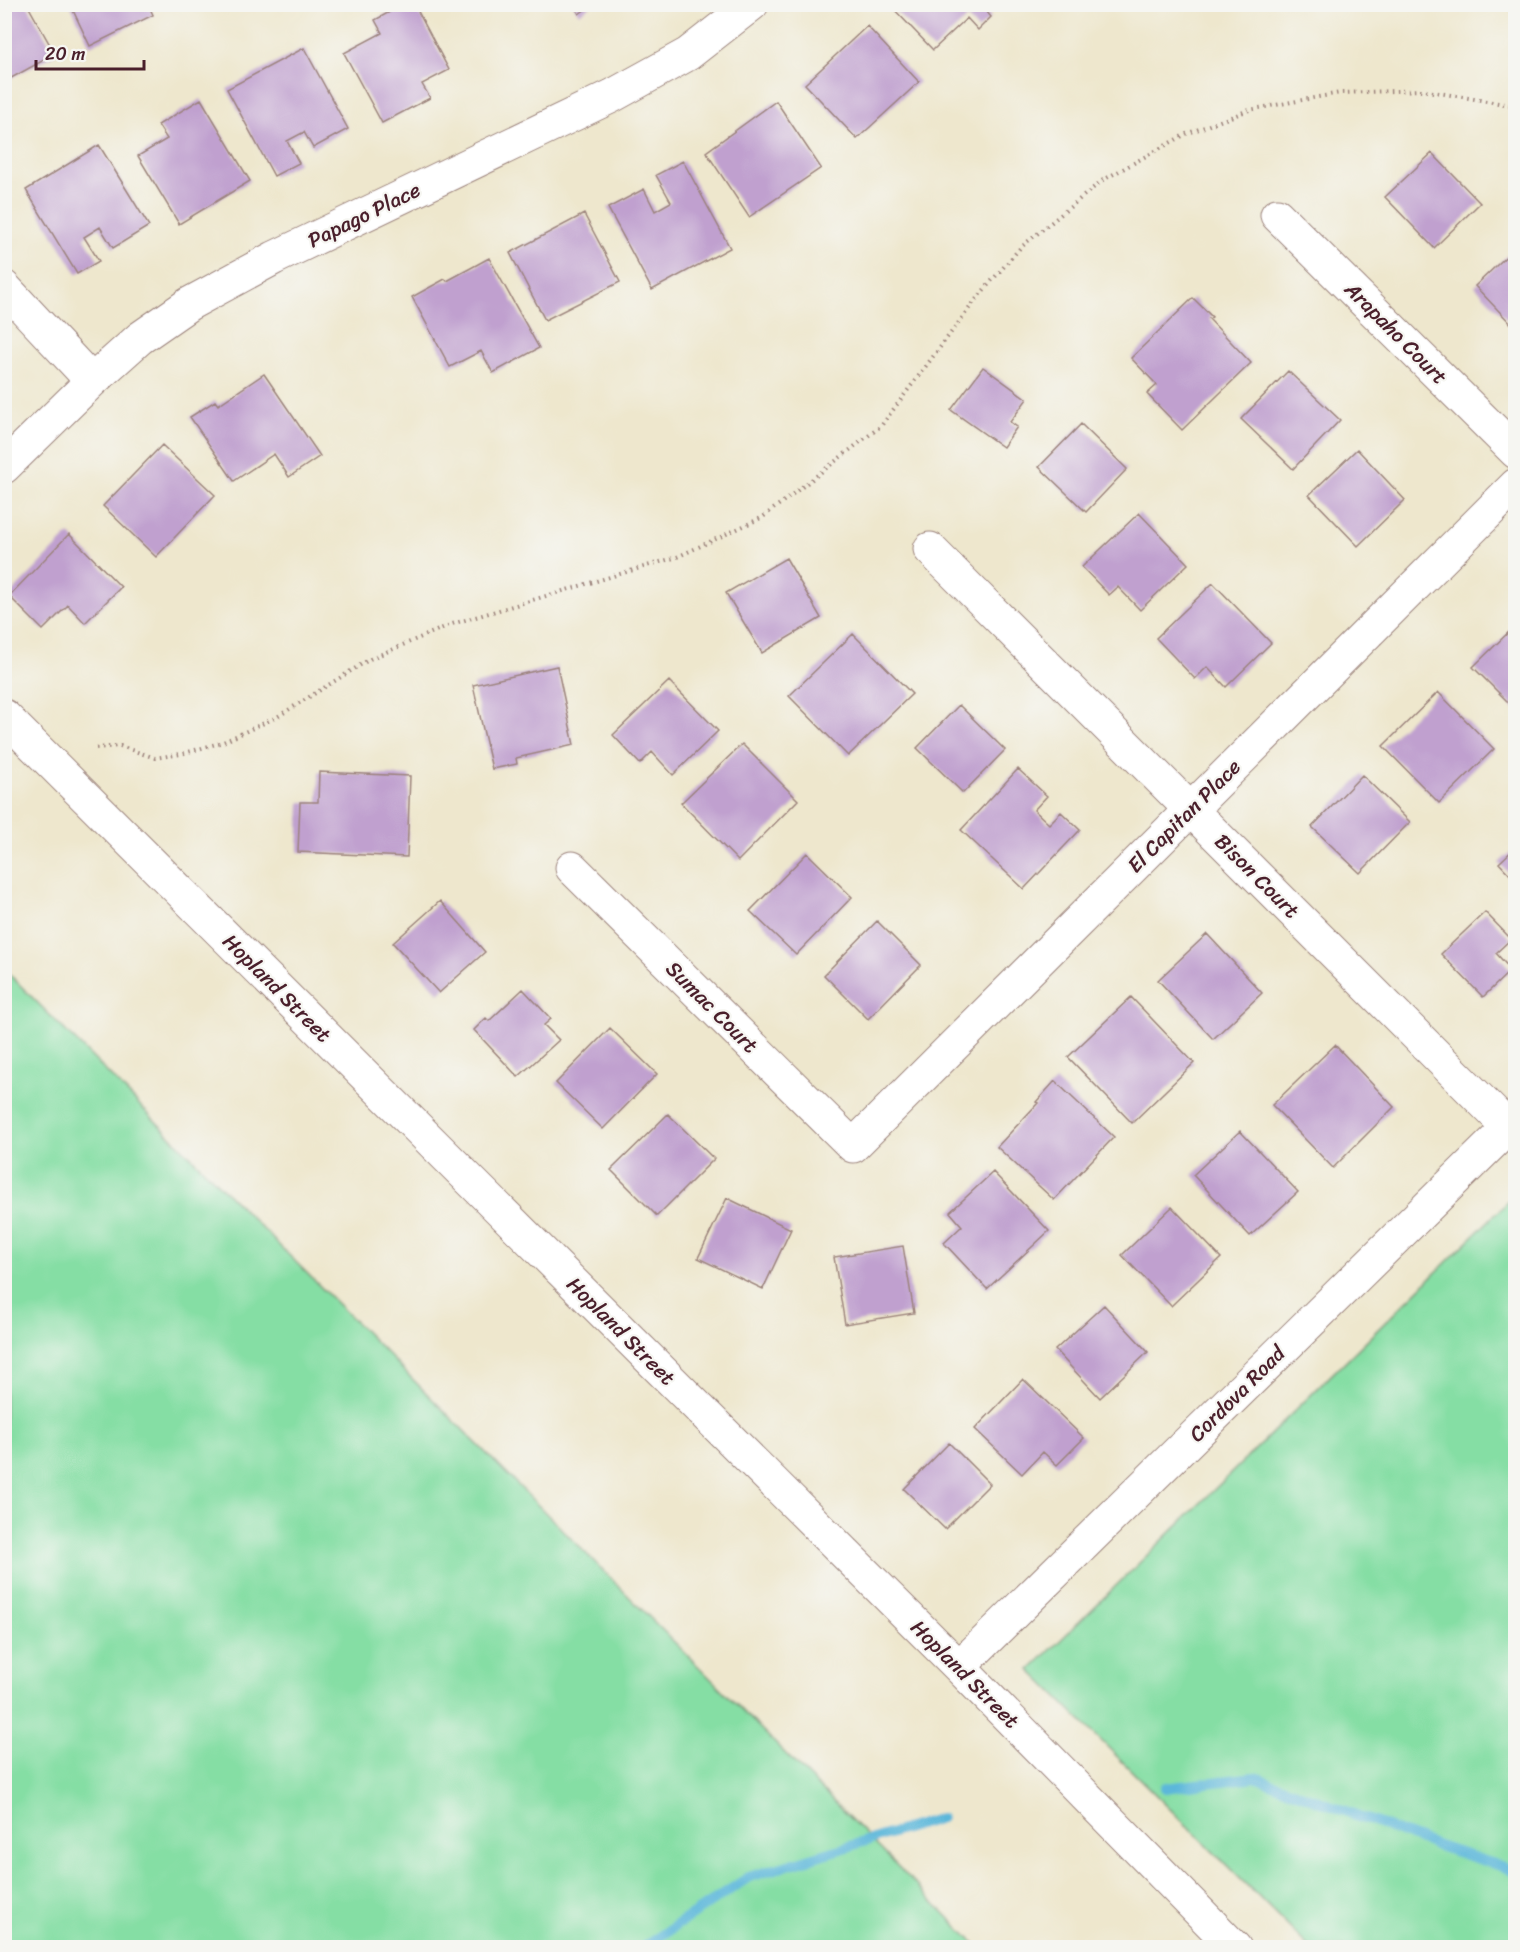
<svg xmlns="http://www.w3.org/2000/svg" width="1520" height="1952" font-family="Sriracha,sans-serif">
<style>
.green{fill:#85dea4;stroke:#687e68;stroke-width:1.5}
.lines{fill:none;stroke-linecap:round;stroke-linejoin:round}
.stream{stroke:#5cb7da;stroke-width:10}
.building{fill:#c0a0cf}
.minor-casing{stroke:#9c837c;stroke-width:35}
.path{stroke:#9c837c;stroke-width:4;stroke-dasharray:1.5 4.5;stroke-linecap:butt}
.minor{stroke:#fff;stroke-width:33}
.labels{text-anchor:middle;dominant-baseline:central;stroke-width:4.5;stroke-linejoin:round;paint-order:stroke}
.street-label{font-size:21px;fill:#4a1f2b;stroke:#f6f6f2}
</style>
<rect width="100%" height="100%" fill="#f6f6f2"/>
<filter id="ink" filterUnits="userSpaceOnUse"><feTurbulence type="fractalNoise" baseFrequency=".0167" numOctaves="2"/><feDisplacementMap in="SourceGraphic" scale="12" xChannelSelector="R" yChannelSelector="G"/><feConvolveMatrix kernelMatrix="1 2 1 2 8 2 1 2 1" color-interpolation-filters="sRGB"/></filter>
<filter id="wash" filterUnits="userSpaceOnUse"><feTurbulence type="fractalNoise" baseFrequency=".008" numOctaves="4" result="noise"/><feDisplacementMap in="SourceGraphic" scale="24" xChannelSelector="R" yChannelSelector="G"/><feGaussianBlur stdDeviation="1.35" result="paint"/><feColorMatrix in="noise" values="0 0 0 0 0 0 0 0 0 0 0 0 0 0 0 0 0 1.4 0 .05"/><feComposite in="paint" operator="in"/></filter>
<g filter="url(#wash)">
<rect width="100%" height="100%" fill="#eee7cd"/>
<path class="green" d="M 4,970 L 5,970 L 978,1947 L 5,1947 Z
M 1515,1195 L 1515,1947 L 1309,1947 L 1030,1670 Z"/>
<g class="lines">
<path class="stream" d="M 1165,1788 L 1255,1777 L 1435,1845 L 1516,1871
M 642,1948 L 749,1877 L 941,1818"/>
</g>
<g id="blocks">
<path class="building" d="M 4,4 L 27,4 L 55,54 L 4,82 Z
M 70,4 L 148,4 L 153,15 L 90,46 Z
M 404,4 L 414,4 L 449,70 L 422,84 L 430,98 L 382,123 L 344,53 L 382,33 L 375,20 Z
M 573,4 L 593,4 L 579,14 Z
M 889,4 L 980,4 L 991,17 L 978,30 L 967,18 L 933,50 Z
M 867,26 L 919,82 L 857,139 L 805,84 Z
M 304,48 L 348,129 L 313,148 L 304,132 L 287,141 L 299,163 L 274,176 L 227,89 Z
M 201,99 L 250,181 L 179,224 L 138,156 L 167,139 L 158,125 Z
M 776,101 L 821,168 L 749,217 L 706,152 Z
M 99,145 L 149,226 L 113,248 L 100,227 L 84,237 L 99,261 L 77,274 L 26,190 Z
M 1432,153 L 1480,203 L 1434,248 L 1385,197 Z
M 683,161 L 730,248 L 652,290 L 608,208 L 644,189 L 655,211 L 671,202 L 656,175 Z
M 584,214 L 620,282 L 545,320 L 510,253 Z
M 1516,247 L 1516,329 L 1475,286 Z
M 489,258 L 539,348 L 493,373 L 481,351 L 450,367 L 412,297 L 445,279 L 447,281 Z
M 1193,298 L 1212,317 L 1209,319 L 1251,363 L 1182,430 L 1147,394 L 1157,385 L 1131,358 Z
M 983,367 L 1027,399 L 1010,422 L 1017,427 L 1003,447 L 951,410 Z
M 1288,371 L 1340,420 L 1293,469 L 1241,419 Z
M 264,374 L 320,456 L 289,477 L 274,454 L 234,481 L 190,417 L 215,401 L 218,405 Z
M 1081,424 L 1127,469 L 1086,512 L 1039,467 Z
M 162,445 L 215,495 L 156,557 L 103,506 Z
M 1357,449 L 1405,500 L 1358,546 L 1309,495 Z
M 1139,513 L 1188,564 L 1140,610 L 1118,587 L 1109,595 L 1082,567 Z
M 69,534 L 121,587 L 85,623 L 68,605 L 43,630 L 9,596 Z
M 786,558 L 821,618 L 762,653 L 726,593 Z
M 1213,583 L 1271,643 L 1226,687 L 1207,667 L 1195,679 L 1156,638 Z
M 1516,625 L 1516,710 L 1473,667 Z
M 853,634 L 912,694 L 848,756 L 789,696 Z
M 557,666 L 574,745 L 516,758 L 517,764 L 492,769 L 473,685 Z
M 669,681 L 718,731 L 673,775 L 652,752 L 640,764 L 613,735 Z
M 1438,692 L 1494,749 L 1439,803 L 1383,746 Z
M 959,705 L 1005,750 L 963,793 L 917,748 Z
M 742,744 L 798,800 L 738,861 L 681,803 Z
M 1018,769 L 1047,796 L 1034,810 L 1049,824 L 1061,812 L 1080,830 L 1024,889 L 961,830 Z
M 319,772 L 410,776 L 407,857 L 298,852 L 300,802 L 318,802 Z
M 1362,775 L 1410,822 L 1360,873 L 1312,827 Z
M 1516,847 L 1516,881 L 1499,863 Z
M 807,853 L 852,897 L 796,955 L 750,911 Z
M 440,901 L 485,952 L 439,993 L 393,943 Z
M 1485,912 L 1511,939 L 1496,953 L 1511,970 L 1483,997 L 1441,954 Z
M 877,921 L 921,965 L 868,1019 L 824,975 Z
M 1207,934 L 1262,993 L 1213,1039 L 1158,980 Z
M 523,989 L 551,1019 L 544,1025 L 559,1040 L 518,1077 L 474,1030 L 486,1018 L 489,1021 Z
M 1131,997 L 1194,1063 L 1132,1123 L 1068,1057 Z
M 610,1028 L 657,1074 L 603,1129 L 556,1083 Z
M 1335,1045 L 1394,1107 L 1333,1168 L 1272,1105 Z
M 1055,1081 L 1114,1137 L 1054,1200 L 997,1147 L 1038,1103 L 1036,1102 Z
M 668,1114 L 714,1159 L 657,1216 L 611,1170 Z
M 1240,1131 L 1298,1192 L 1250,1236 L 1193,1175 Z
M 993,1172 L 1049,1231 L 987,1289 L 944,1243 L 962,1226 L 950,1212 Z
M 727,1198 L 791,1229 L 763,1289 L 698,1258 Z
M 1172,1207 L 1221,1258 L 1171,1306 L 1122,1255 Z
M 903,1246 L 914,1313 L 845,1324 L 834,1257 Z
M 1104,1305 L 1148,1352 L 1100,1398 L 1055,1350 Z
M 1023,1379 L 1084,1438 L 1057,1465 L 1043,1452 L 1022,1474 L 975,1429 Z
M 949,1443 L 990,1484 L 945,1529 L 904,1489 Z"/>
</g>
</g>
<g filter="url(#ink)">
<use href="#blocks" fill-opacity="0" stroke="#9c837c" stroke-width="1.5"/>
<g class="lines">
<defs>
<path id="minor" d="M 1277,215 L 1516,452
M 4,287 L 92,381
M 4,467 L 92,381 L 140,338 L 189,304 L 274,258 L 612,96 L 688,54 L 752,4
M 930,549 L 1508,1127
M 4,716 L 959,1667 L 1235,1948
M 572,868 L 853,1146 L 1516,485
M 959,1667 L 1516,1120"/>
</defs>
<use href="#minor" class="minor-casing"/>
<path class="path" d="M 96,748 L 120,746 L 155,758 L 181,754 L 223,742 L 277,717 L 370,659 L 452,624 L 677,557 L 763,517 L 881,426 L 977,298 L 1020,248 L 1103,180 L 1186,134 L 1249,110 L 1340,93 L 1421,90 L 1516,106"/>
<use href="#minor" class="minor"/>
</g>
</g>
<g class="labels">
<g class="street-label">
<text transform="translate(364 215) rotate(-26)">Papago Place</text>
<text transform="translate(1396 333) rotate(45)">Arapaho Court</text>
<text transform="translate(1184 816) rotate(-45)">El Capitan Place</text>
<text transform="translate(1257 876) rotate(45)">Bison Court</text>
<text transform="translate(277 988) rotate(45)">Hopland Street</text>
<text transform="translate(712 1007) rotate(45)">Sumac Court</text>
<text transform="translate(621 1331) rotate(45)">Hopland Street</text>
<text transform="translate(1237 1394) rotate(-45)">Cordova Road</text>
<text transform="translate(965 1674) rotate(45)">Hopland Street</text>
</g>
</g>
<rect width="1520" height="1952" fill="none" stroke="#f6f6f2" stroke-width="24"/>
<path d="M36 60v9h108v-9" fill="none" stroke="#4a1f2b" stroke-width="3"/>
<text x="45" y="60" font-size="18" fill="#4a1f2b" stroke="#f6f6f2" stroke-width="4.5" paint-order="stroke">20 m</text>
</svg>
